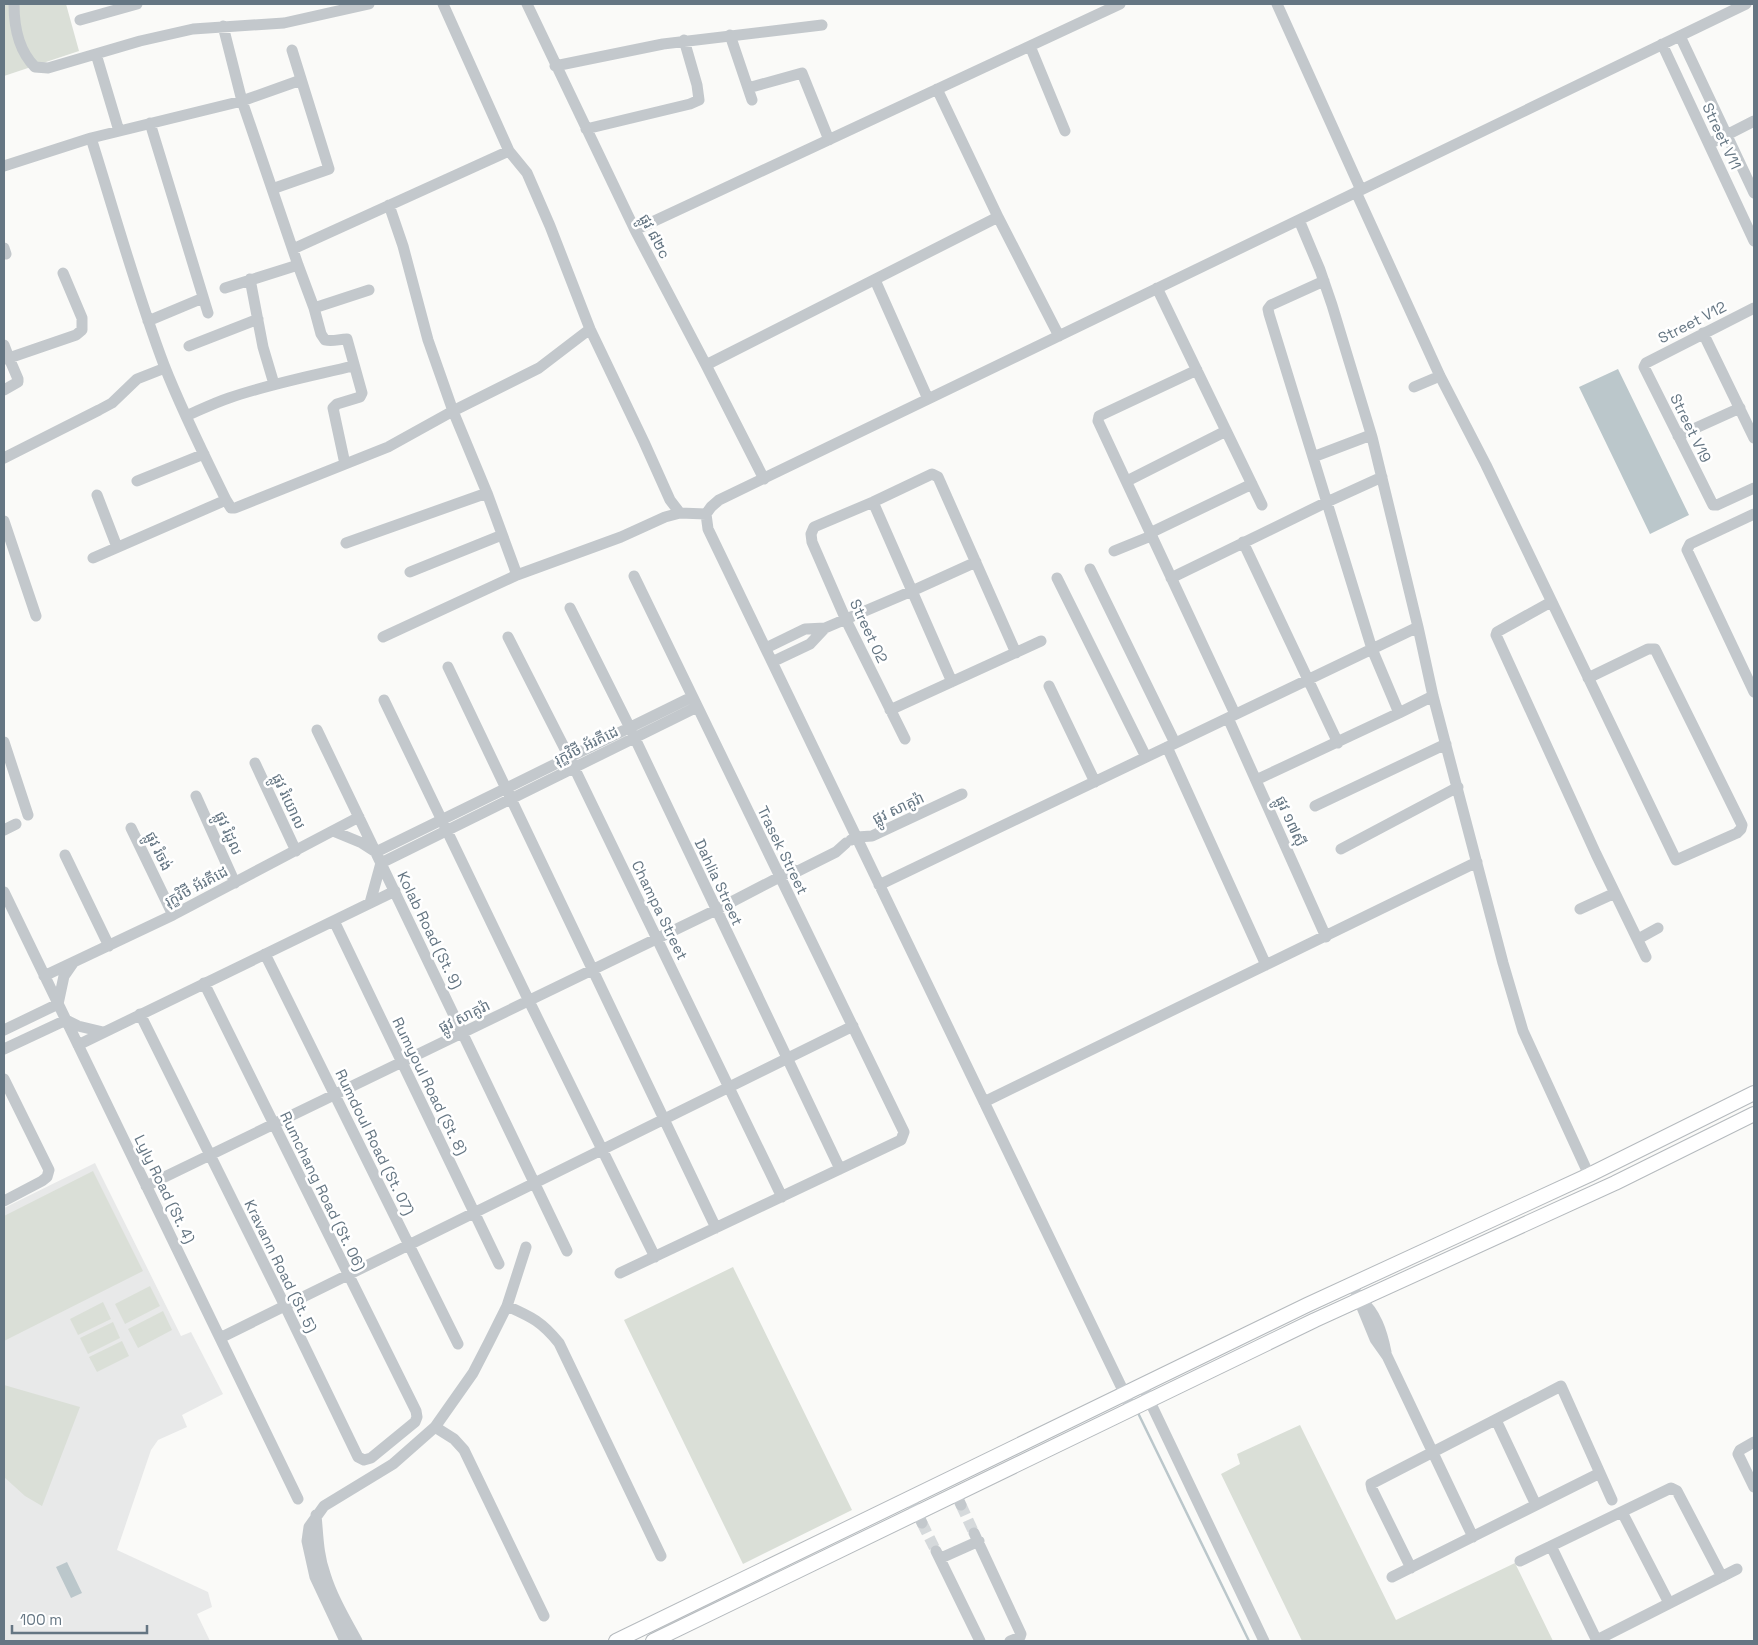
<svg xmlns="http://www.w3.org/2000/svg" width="1758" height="1645" font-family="'Space Grotesk','Noto Sans Khmer',sans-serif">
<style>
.built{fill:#e8e9e9}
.green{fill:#dadfd7}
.water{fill:#bbc7cb}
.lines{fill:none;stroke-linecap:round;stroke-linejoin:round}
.stream{stroke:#bbc7cb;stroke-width:2.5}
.minor-tunnel{stroke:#d5d9db;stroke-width:11;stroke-dasharray:11 5.5;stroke-linecap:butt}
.major-casing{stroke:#b5babe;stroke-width:16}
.minor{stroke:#c3c8cc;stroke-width:11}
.major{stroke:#fff;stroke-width:14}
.labels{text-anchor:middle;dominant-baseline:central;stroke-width:5;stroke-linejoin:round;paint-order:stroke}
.street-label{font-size:15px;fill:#657683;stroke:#fff}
</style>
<rect width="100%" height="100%" fill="#fafaf8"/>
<path class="built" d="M 95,1163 L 181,1336 L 191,1332 L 223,1394 L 182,1415 L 187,1427 L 158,1440 L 151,1450 L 117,1550 L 208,1592 L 212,1607 L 197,1614 L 210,1641 L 4,1641 L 4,1208 Z"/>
<path class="green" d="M 4,4 L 66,4 L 79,51 L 4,76 Z
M 93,1171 L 143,1271 L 4,1341 L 4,1216 Z
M 733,1267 L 852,1510 L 743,1564 L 624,1320 Z
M 150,1286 L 160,1306 L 125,1324 L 115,1304 Z
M 103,1302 L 111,1319 L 78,1335 L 70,1319 Z
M 163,1311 L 172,1330 L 138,1348 L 128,1329 Z
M 113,1322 L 120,1338 L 88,1354 L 80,1338 Z
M 122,1341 L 129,1356 L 97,1372 L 89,1357 Z
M 4,1385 L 80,1407 L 42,1506 L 25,1496 L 4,1477 Z
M 1300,1425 L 1396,1620 L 1515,1563 L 1553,1641 L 1302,1641 L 1221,1474 L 1240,1464 L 1237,1454 Z"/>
<path class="water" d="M 1618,369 L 1689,515 L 1650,534 L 1579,387 Z
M 67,1562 L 82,1593 L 71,1598 L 56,1567 Z"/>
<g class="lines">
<path class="stream" d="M 1139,1415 L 1249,1641"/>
<path class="minor-tunnel" d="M 961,1505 L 974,1533
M 922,1523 L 936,1551"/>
<defs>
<path id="major" d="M 616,1641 L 1307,1305 L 1589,1175 L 1754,1093
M 653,1641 L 1315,1320 L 1615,1183 L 1754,1114"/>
</defs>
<use href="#major" class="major-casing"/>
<path class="minor" d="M 14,4 C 14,27 18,50 35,67 L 48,68 L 140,41 L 193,29 L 284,23 L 369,4
M 443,4 L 509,151 L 527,173 L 550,226 L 590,329 L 644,442 L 670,500 L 680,513
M 527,4 L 635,230 L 706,365 L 764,479
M 1277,4 L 1361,190
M 80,20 L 137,4
M 223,26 L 242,101 L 298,265 L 314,308 L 321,334 L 325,340 C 333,342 339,339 347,339 L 362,393 L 360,397 L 337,404 L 333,408 L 345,464
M 730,35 L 752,100
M 1680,36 L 1754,193
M 1662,44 L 1754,241
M 1030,46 L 1065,131
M 96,54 L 119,131
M 555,66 L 663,44 L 822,25
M 748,88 L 802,73 L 829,140
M 937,89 L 998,217 L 1059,336
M 150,123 L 208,313
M 586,129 L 690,104 L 699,100 L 697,85 L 684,40
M 91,138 C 115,214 136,291 164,365 C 182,411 204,455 226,500 L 231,508 L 235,508 L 388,447 L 453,411 L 539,368 L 590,329
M 1709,144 L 1754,121
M 4,166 L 91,138 L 242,101 L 301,80
M 272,189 L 329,169 L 292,50
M 1356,192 L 1440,376 L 1486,465 L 1676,860 L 1737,833 L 1741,829 L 1742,825 L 1655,649 L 1648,649 L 1588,678
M 389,205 L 403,246 L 428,340 L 453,411 L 487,493 L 517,575
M 1299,220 L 1320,270 L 1332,305 L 1372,437 L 1418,627 L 1433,696 L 1503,963 L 1523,1031 L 1589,1175
M 635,230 L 1120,4
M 4,248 L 6,254
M 293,249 L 509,151
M 250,279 L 263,347 L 274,384
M 875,280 L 928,399
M 1324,281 L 1271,305 L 1268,309 L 1269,314 L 1372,649 L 1399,713
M 225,288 L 298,265
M 1157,288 L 1262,505
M 314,308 L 369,290
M 1754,308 L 1646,363 L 1644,367 L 1713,505 L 1717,505 L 1754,488
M 148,321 L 203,298
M 1703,333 L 1754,438
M 4,345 L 9,358 L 4,359
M 189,346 L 258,319
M 706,365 L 998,217
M 1197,370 L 1099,416 L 1098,421 L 1235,714
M 1414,387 L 1440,376
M 4,390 L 18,382 L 18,379 L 9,358 L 76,335 L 82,330 L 82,318 L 63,273
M 186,416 C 200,410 214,403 229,398 C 269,384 311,376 353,366
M 1678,436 L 1740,408
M 1313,457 L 1371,435
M 4,458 L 99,410 L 112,403 L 137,379 L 165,368
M 137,481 L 204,454
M 1127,481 L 1226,431
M 97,495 L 117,547
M 873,502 L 952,682
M 1754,514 L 1690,544 L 1687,550 L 1754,692
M 4,521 L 36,616
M 1150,533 L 1252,484
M 1243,542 L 1338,743
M 346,543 L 487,493
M 1114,551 L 1151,536
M 93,558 L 226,500
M 1090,569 L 1175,743
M 410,572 L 502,535
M 1057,578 L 1146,757
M 1171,578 L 1327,502 L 1382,477
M 1551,602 L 1497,632 L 1496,635 L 1596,854 L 1646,957
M 570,608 L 630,728 L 840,1169
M 383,637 L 517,575 L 621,537 L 665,517 L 680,513 L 706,514
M 508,637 L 569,757 L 782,1197
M 766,648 L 805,629 L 825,628 L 912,591 L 976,562
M 772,662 L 810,644 L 825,628
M 448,667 L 716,1228
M 1049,686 L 1095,782
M 384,700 L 529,1001 L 655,1257
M 890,710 L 1041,641
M 1228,718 L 1326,937
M 317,730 L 567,1251
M 905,739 L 846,620 L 812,542 L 811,534 L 814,527 L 873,502 L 932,474 L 938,477 L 1016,653
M 4,742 L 28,815
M 1167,747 L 1266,965
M 255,763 L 296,851
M 1256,780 L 1399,713 L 1433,696
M 196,796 L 235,883
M 1315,806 L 1446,744
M 131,828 L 173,915
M 4,830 L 16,824
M 333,831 L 362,843 L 376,852 L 692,697
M 851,840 L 857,837 L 872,836 L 962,794
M 1341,849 L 1458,787
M 65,855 L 109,946
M 879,885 L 1418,627
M 4,892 L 298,1499
M 370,903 L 381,863 L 697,707
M 1580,909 L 1615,893
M 334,921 L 499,1264
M 1638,939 L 1658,928
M 265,954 L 458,1344
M 44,976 L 173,915 L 359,817
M 140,1014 L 285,1306 L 358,1457 L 364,1460 L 371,1458 L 415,1422 L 417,1417 L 416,1411 L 204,983
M 4,1030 L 58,1004 L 64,976 L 73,963
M 78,1045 L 395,891
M 4,1049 L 66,1020 L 78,1026 L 103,1032
M 4,1079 L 49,1170 L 47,1177 L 42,1181 L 4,1201
M 984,1102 L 1477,862
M 146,1186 L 716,910 L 793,870 L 798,871 L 836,852 L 846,843
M 620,1273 L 901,1140 L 904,1132 L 634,576
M 1352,1283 L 1375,1339 L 1387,1356 L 1473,1537
M 1360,1299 C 1376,1313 1382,1332 1386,1352
M 507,1306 C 532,1317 542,1322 559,1343 L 661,1556
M 220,1338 L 853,1026
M 1142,1385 L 1264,1641
M 1132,1409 L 708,529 L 706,514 L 711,507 L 719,500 L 1746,4
M 1496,1420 L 1536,1505
M 435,1427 L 454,1439 L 464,1450 L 544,1616
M 1754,1442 L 1740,1450 L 1738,1454 L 1754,1487
M 956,1494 L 961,1505
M 910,1498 L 922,1523
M 1622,1512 L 1669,1603
M 316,1515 C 318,1535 318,1555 325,1574 C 332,1597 345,1619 357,1641
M 974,1533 L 1021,1634 L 1020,1637 L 1010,1641
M 1551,1546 L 1597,1641
M 936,1551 L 980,1641
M 941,1558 L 979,1541
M 1520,1561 L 1671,1488 L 1677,1491 L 1722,1577
M 1411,1568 L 1372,1489 L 1371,1484 L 1561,1386 L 1612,1500
M 1392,1577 L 1600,1473
M 1597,1640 L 1737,1569
M 345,1641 L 315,1577 L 307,1541 L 309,1527 L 324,1506 L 393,1464 L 435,1427 L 473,1373 L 489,1342 L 507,1306 L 526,1247"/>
<use href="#major" class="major"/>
</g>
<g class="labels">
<g class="street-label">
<text transform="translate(1722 136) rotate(65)">Street V11</text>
<text transform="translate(655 236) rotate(62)">ផ្លូវ ៨២c</text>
<text transform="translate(1692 322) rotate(-27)">Street V12</text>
<text transform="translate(1691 428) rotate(64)">Street V19</text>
<text transform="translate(869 631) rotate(65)">Street 02</text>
<text transform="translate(586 745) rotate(-26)">រុក្ខវិថី អ័រគីដេ</text>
<text transform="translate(289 801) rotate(65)">ផ្លូវ រំយោល</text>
<text transform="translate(898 808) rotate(-25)">ផ្លូវ សាគូរ៉ា</text>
<text transform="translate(1291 821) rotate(66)">ផ្លូវ ១៧ស៊ី</text>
<text transform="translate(229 833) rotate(66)">ផ្លូវ រំដូល</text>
<text transform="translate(783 850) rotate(64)">Trasek Street</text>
<text transform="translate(159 851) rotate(64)">ផ្លូវ រំចង់</text>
<text transform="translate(719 882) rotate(65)">Dahlia Street</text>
<text transform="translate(196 886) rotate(-28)">រុក្ខវិថី អ័រគីដេ</text>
<text transform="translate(660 910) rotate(64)">Champa Street</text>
<text transform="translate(430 930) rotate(64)">Kolab Road (St. 9)</text>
<text transform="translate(464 1016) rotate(-26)">ផ្លូវ សាគូរ៉ា</text>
<text transform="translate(430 1086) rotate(64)">Rumyoul Road (St. 8)</text>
<text transform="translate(375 1142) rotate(64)">Rumdoul Road (St. 07)</text>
<text transform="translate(165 1189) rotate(64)">Lyly Road (St. 4)</text>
<text transform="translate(323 1191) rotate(64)">Rumchang Road (St. 06)</text>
<text transform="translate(281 1266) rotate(64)">Kravann Road (St. 5)</text>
</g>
</g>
<rect width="1758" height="1645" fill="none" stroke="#657683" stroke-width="10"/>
<path d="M12 1625v8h135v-8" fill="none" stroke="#657683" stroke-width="2.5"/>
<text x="20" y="1625" font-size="15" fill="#657683" stroke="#ffffff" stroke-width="4" paint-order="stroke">100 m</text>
</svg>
